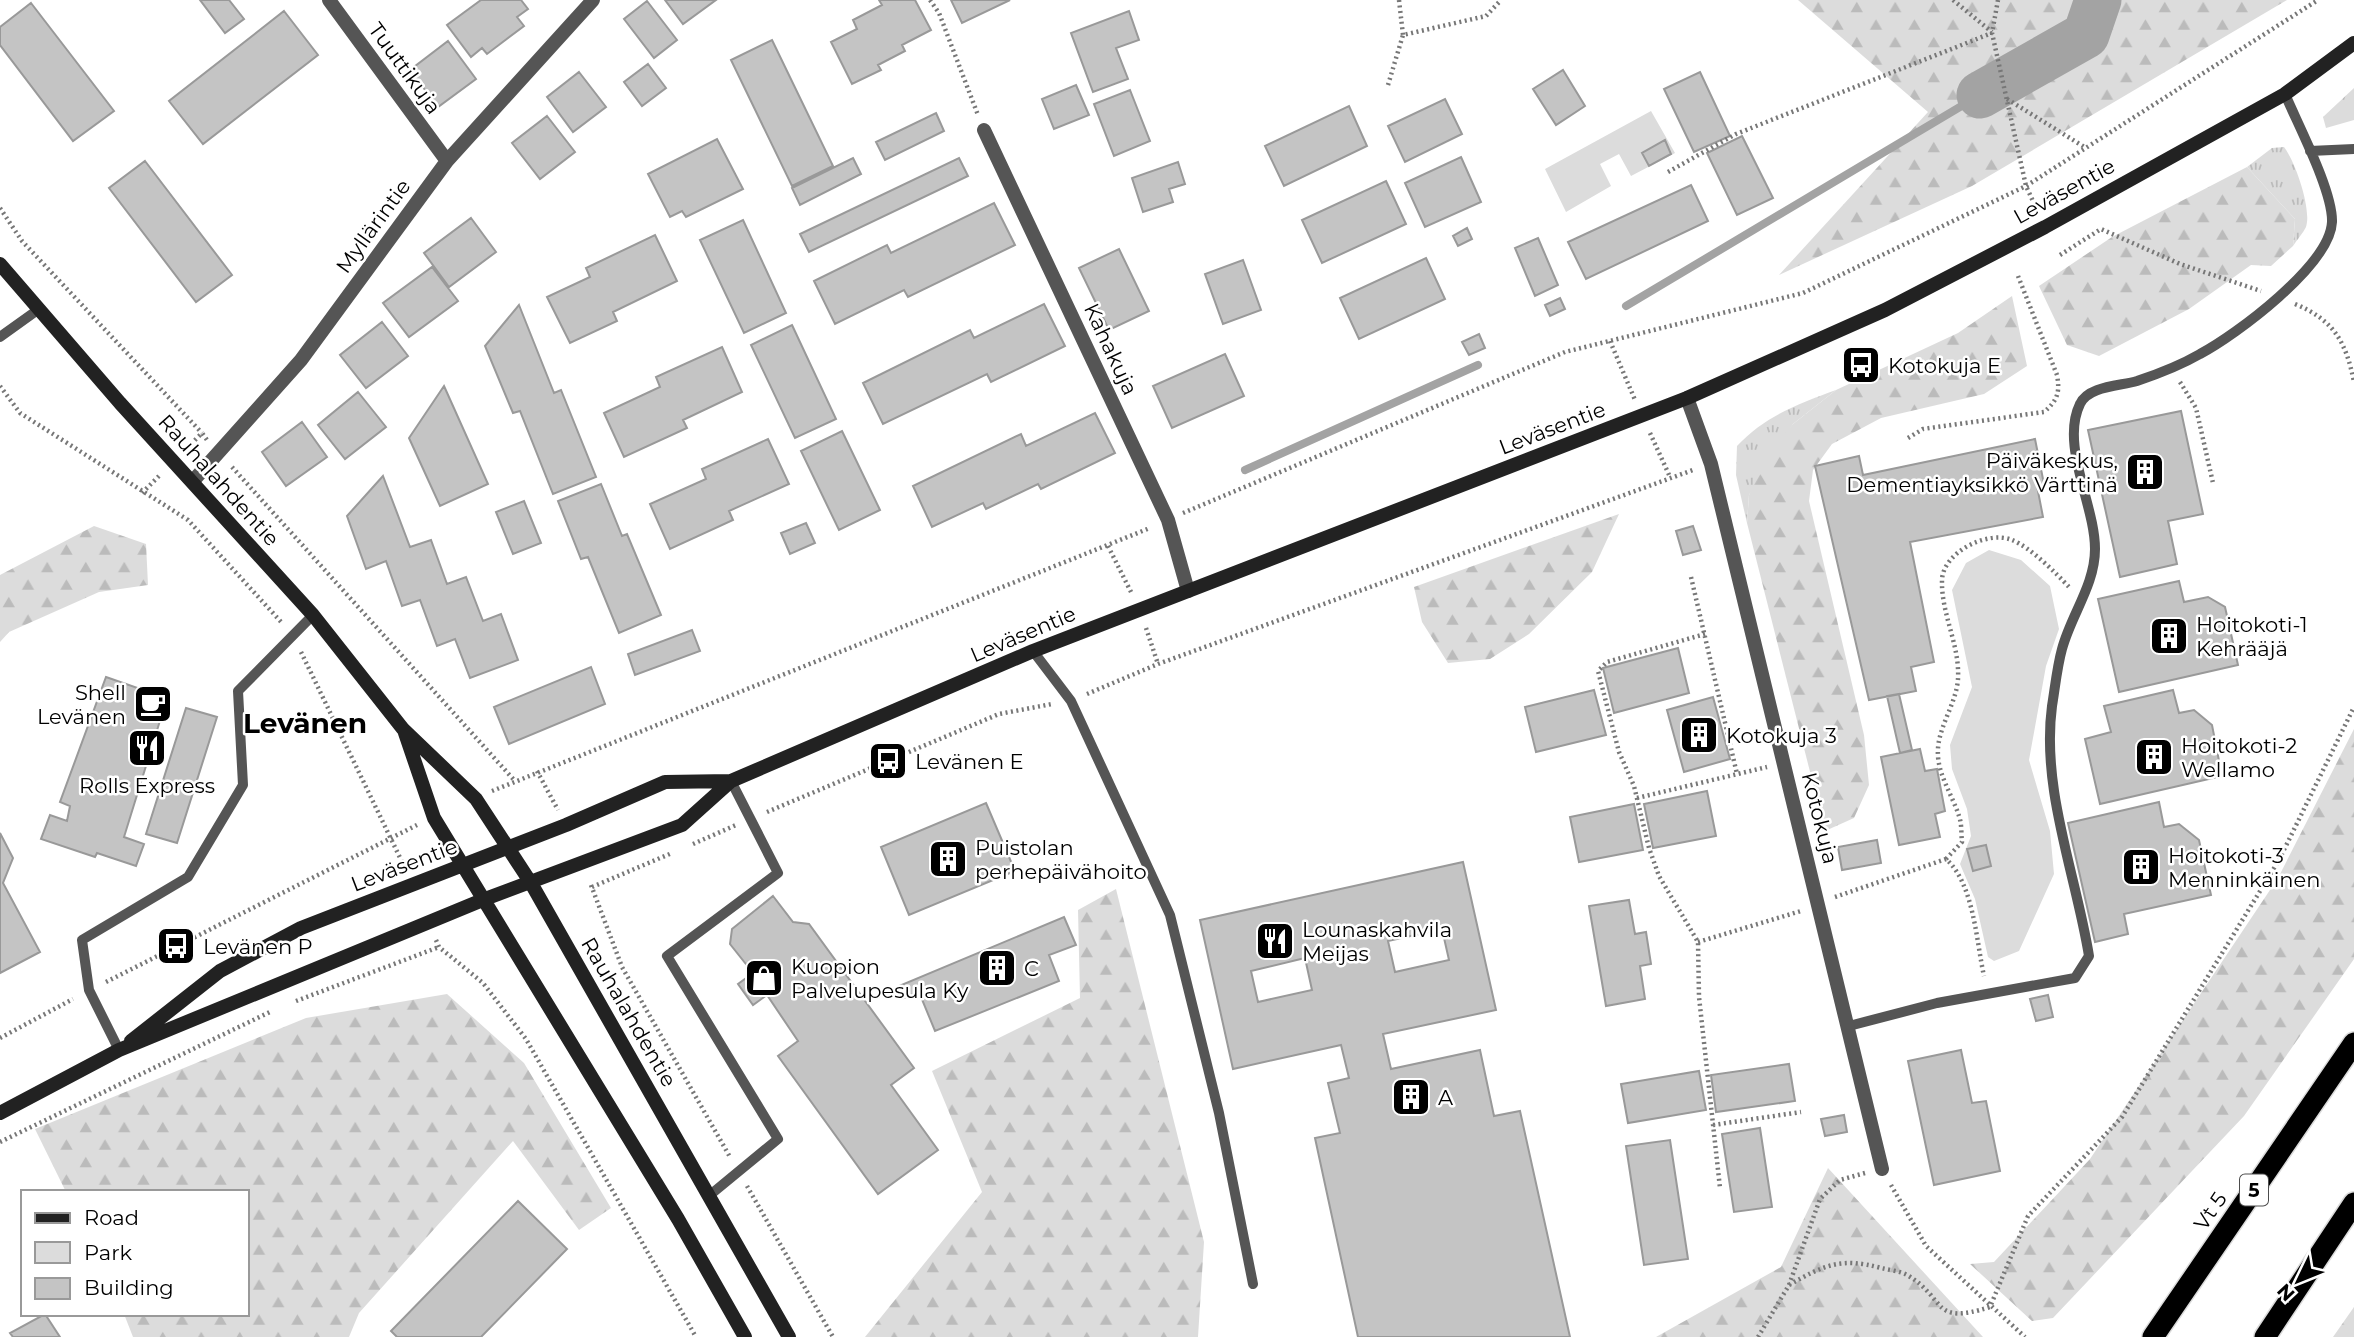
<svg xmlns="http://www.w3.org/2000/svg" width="2354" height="1337" font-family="Montserrat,sans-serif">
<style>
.grass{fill:url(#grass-tufts)}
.forest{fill:url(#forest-firs)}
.park{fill:#dcdcdc}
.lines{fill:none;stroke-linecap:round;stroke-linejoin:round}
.stream{stroke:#a3a3a3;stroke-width:8}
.river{stroke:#a3a3a3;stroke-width:47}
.building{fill:#c4c4c4;stroke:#999;stroke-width:2;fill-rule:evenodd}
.highway-casing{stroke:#dbdbdb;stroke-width:24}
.path{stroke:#777;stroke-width:4.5;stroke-dasharray:2 3.5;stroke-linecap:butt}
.lane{stroke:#555;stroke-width:10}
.street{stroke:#555;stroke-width:14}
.secondary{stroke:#222;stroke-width:14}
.highway{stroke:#000;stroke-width:21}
.labels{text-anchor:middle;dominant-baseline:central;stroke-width:5;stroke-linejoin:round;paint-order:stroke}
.shield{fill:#fff;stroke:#4c4c4c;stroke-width:2}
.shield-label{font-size:19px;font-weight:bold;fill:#000}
.street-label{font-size:21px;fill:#000;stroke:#fff}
.poi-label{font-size:21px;fill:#000;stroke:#fff;text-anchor:start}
.district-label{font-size:28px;font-weight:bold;fill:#000;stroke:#fff}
</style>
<defs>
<pattern id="grass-tufts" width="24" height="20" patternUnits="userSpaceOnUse" patternTransform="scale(1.75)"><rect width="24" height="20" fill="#dcdcdc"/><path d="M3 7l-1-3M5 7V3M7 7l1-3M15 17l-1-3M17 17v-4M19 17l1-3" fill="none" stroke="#bbb"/></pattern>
<pattern id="forest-firs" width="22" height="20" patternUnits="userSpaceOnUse" patternTransform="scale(1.75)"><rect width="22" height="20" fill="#dcdcdc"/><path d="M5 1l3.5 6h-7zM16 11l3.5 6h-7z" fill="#bbb"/></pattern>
</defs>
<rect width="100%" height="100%" fill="#fff"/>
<path class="grass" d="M 2354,88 L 2354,120 L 2326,128 L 2323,117 Z
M 2284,147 C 2295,161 2312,209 2306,227 C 2303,233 2297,240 2293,246 L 2295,219 L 2247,167 L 2272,148 Z
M 1836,390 L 1793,424 L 1749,495 L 1747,523 L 1736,475 L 1737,446 C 1765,416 1798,404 1836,390 Z"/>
<path class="forest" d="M 1798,0 L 2287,0 L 1972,186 L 1779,275 L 1928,112 Z
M 2247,167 L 2295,219 L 2293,246 L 2271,266 L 2251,265 L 2189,309 L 2099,356 L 2067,345 L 2039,286 L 2112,237 Z
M 2012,296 L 2027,366 L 1984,394 L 1881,418 L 1832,444 L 1813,470 L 1809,501 L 1864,735 L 1869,785 L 1854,818 L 1825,831 L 1747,523 L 1749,495 L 1764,459 L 1793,424 L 1836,390 L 1958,333 Z
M 1619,514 L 1592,572 L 1529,634 L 1490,659 L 1448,663 L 1422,622 L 1414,587 Z
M 94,526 L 146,544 L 148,585 L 99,592 L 9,632 L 0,642 L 0,575 Z
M 2354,729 L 2354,959 L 2244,1116 L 2053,1318 L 2032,1321 L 1970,1264 L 1994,1262 L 2090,1159 L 2278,878 Z
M 1116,889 L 1204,1242 L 1198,1337 L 865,1337 L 982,1192 L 932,1071 L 1080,998 L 1078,910 Z
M 447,994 L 524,1063 L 611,1208 L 579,1230 L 513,1141 L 359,1313 L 349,1337 L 133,1337 L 124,1314 L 247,1314 L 247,1192 L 66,1192 L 35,1129 L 306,1018 Z
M 1828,1168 L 1983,1337 L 1656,1337 L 1781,1267 Z
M 2354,1307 L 2354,1337 L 2333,1337 Z"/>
<path class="park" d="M 1651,111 L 1675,153 L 1631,176 L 1619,154 L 1600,164 L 1611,186 L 1566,212 L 1545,169 Z
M 1989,550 L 2021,560 L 2050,586 L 2059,629 L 2046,666 L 2029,760 L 2050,831 L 2054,874 L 2019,951 L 1994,961 L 1988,957 L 1975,899 L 1960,864 L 1971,836 L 1967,809 L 1952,769 L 1950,745 L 1972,687 L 1952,590 L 1966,563 Z"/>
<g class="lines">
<path class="stream" d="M 1626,306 L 1980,95
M 1245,470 L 1478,365"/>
<path class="river" d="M 1980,95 L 2086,35 L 2098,0"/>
</g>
<path class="building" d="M 200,0 L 229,0 L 244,19 L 225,33 Z
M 481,0 L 521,0 L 528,9 L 517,17 L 524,26 L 487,54 L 482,48 L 471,57 L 447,25 Z
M 665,0 L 716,0 L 683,24 Z
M 879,0 L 915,0 L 931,30 L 902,45 L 905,51 L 878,65 L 881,70 L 852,84 L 831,42 L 857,29 L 853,20 L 882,5 Z
M 951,0 L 1010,0 L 962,23 Z
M 647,1 L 677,40 L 654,58 L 624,19 Z
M 31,3 L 114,111 L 73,141 L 0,45 L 0,27 Z
M 284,11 L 318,55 L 203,144 L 169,101 Z
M 1129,11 L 1139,40 L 1116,48 L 1128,79 L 1093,92 L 1071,33 Z
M 772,40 L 833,166 L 792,186 L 731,60 Z
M 448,41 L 476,79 L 438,107 L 410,70 Z
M 648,64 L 666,88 L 642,106 L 624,82 Z
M 1563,70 L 1585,106 L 1556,125 L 1533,89 Z
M 579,72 L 606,107 L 573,132 L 547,97 Z
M 1700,72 L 1730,136 L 1694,152 L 1664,89 Z
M 1076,85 L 1089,115 L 1054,129 L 1042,99 Z
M 1130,90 L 1150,141 L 1114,156 L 1094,104 Z
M 1445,99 L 1462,134 L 1405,162 L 1388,126 Z
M 1349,106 L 1367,146 L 1284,186 L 1265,146 Z
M 936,113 L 944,131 L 885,160 L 876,142 Z
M 547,116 L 575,152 L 540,179 L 512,143 Z
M 1742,136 L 1773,198 L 1737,215 L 1707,153 Z
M 717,139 L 743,189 L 686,217 L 682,211 L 670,217 L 648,174 Z
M 1665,140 L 1671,154 L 1649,166 L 1642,153 Z
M 1461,157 L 1481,202 L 1425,227 L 1405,183 Z
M 853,158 L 861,174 L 800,205 L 792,188 Z
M 959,158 L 968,176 L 809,252 L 800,234 Z
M 145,161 L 232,275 L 196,302 L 109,188 Z
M 1178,162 L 1185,184 L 1169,189 L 1173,202 L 1143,212 L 1132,178 Z
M 1386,181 L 1406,224 L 1322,263 L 1302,220 Z
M 1691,185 L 1708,221 L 1586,279 L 1568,242 Z
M 994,203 L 1015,245 L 908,297 L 904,290 L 835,324 L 814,281 L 887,245 L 891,253 Z
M 471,218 L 496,252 L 449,287 L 424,253 Z
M 743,220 L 786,313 L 744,333 L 700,240 Z
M 1467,228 L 1472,239 L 1458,246 L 1453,236 Z
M 655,235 L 677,281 L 613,312 L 617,321 L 570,343 L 547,297 L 590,277 L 586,268 Z
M 1538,238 L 1558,285 L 1535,296 L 1515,248 Z
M 1119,249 L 1149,311 L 1109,330 L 1079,268 Z
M 1426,258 L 1445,299 L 1359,339 L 1340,298 Z
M 1243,260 L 1261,310 L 1223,324 L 1205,274 Z
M 432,267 L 458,301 L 409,337 L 383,303 Z
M 1560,298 L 1565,309 L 1550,316 L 1545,305 Z
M 1044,304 L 1065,346 L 991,382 L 987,374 L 883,424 L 863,383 L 970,330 L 974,338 Z
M 519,305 L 554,393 L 561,390 L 596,477 L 553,494 L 520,411 L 513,413 L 485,346 Z
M 382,322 L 408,356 L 366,388 L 340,355 Z
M 792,325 L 836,419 L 795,438 L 751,345 Z
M 1479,334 L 1485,348 L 1469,355 L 1462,342 Z
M 722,347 L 742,392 L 683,420 L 687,428 L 624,457 L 604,413 L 660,387 L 656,377 Z
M 1225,354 L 1244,396 L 1172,428 L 1153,386 Z
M 444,386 L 488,484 L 440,506 L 409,438 Z
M 358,392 L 386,427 L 345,459 L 318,425 Z
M 2181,411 L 2203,514 L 2168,521 L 2177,564 L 2120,577 L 2088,430 Z
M 1095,413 L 1115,453 L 1041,489 L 1038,484 L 986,509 L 983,503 L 932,527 L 913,486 L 1021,434 L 1026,446 Z
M 302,422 L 327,457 L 286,486 L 262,452 Z
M 842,431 L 880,510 L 839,530 L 801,451 Z
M 768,439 L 789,484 L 729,511 L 733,520 L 670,549 L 650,504 L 706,479 L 702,469 Z
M 2035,439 L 2044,484 L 2037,486 L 2043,517 L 1910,542 L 1934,662 L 1911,667 L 1916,691 L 1869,700 L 1815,466 L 1859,456 L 1863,475 Z
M 383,476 L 410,547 L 431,540 L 447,584 L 466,577 L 483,621 L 501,614 L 518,660 L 470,678 L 455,639 L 437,646 L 420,600 L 402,606 L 386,561 L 366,569 L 347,516 Z
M 601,484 L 622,536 L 627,534 L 661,615 L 619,633 L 588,557 L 581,559 L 558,501 Z
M 524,501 L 541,543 L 513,554 L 496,512 Z
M 806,523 L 815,543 L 790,554 L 781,533 Z
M 1693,526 L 1701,550 L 1683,555 L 1676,531 Z
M 2179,581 L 2184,602 L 2208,597 L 2225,607 L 2238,665 L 2119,692 L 2098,599 Z
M 692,630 L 700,651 L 635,675 L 628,654 Z
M 1678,648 L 1689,693 L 1614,713 L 1603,668 Z
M 591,667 L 605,704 L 509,744 L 494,707 Z
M 106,677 L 152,693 L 163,711 L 124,837 L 144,844 L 136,866 L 97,853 L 95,857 L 41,839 L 50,815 L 67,821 L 70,806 L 60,802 Z
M 1594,690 L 1606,735 L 1536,752 L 1525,707 Z
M 2173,690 L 2179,713 L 2194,710 L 2212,725 L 2222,776 L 2100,804 L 2085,739 L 2111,732 L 2104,706 Z
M 1899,694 L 1912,750 L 1900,753 L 1887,696 Z
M 1713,697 L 1730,759 L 1684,772 L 1667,710 Z
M 186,708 L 217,717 L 177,843 L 146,834 Z
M 1920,749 L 1925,771 L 1937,769 L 1945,811 L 1935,814 L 1940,837 L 1899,845 L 1881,757 Z
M 1707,791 L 1716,836 L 1653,848 L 1644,804 Z
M 2159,802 L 2164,827 L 2179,824 L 2199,840 L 2211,895 L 2124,914 L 2128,934 L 2095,942 L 2068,823 Z
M 986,803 L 1015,871 L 909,915 L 881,847 Z
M 1634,804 L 1643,850 L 1579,862 L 1570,817 Z
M 0,833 L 13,858 L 3,883 L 40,952 L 0,973 Z
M 1877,840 L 1881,863 L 1842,870 L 1838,847 Z
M 1986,845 L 1991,866 L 1973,871 L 1967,849 Z
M 1463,862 L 1496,1010 L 1383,1034 L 1391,1069 L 1480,1050 L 1494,1116 L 1520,1111 L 1570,1337 L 1358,1337 L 1315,1138 L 1340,1133 L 1328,1083 L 1349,1078 L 1341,1045 L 1233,1069 L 1200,920 ZM 1442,929 L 1449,960 L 1395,972 L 1388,941 ZM 1305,958 L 1312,990 L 1258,1002 L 1251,971 Z
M 773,896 L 793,922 L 809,924 L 914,1068 L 891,1085 L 938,1150 L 878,1194 L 778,1056 L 798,1041 L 767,995 L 753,1005 L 738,984 L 753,973 L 730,944 L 732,929 Z
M 1629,900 L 1635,934 L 1646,932 L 1651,964 L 1640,966 L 1645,999 L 1606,1006 L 1589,906 Z
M 1064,917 L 1076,945 L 1049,955 L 1059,981 L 935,1031 L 919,992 L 904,998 L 899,986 Z
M 2048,995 L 2053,1017 L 2036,1021 L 2030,999 Z
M 1961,1050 L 1972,1103 L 1986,1101 L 2000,1171 L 1934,1185 L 1908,1061 Z
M 1789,1064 L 1795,1101 L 1716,1112 L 1711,1075 Z
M 1699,1071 L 1706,1110 L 1628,1123 L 1621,1084 Z
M 1844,1115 L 1847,1132 L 1825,1136 L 1821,1119 Z
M 1760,1128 L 1772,1207 L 1734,1212 L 1722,1134 Z
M 1670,1140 L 1688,1259 L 1644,1265 L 1626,1146 Z
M 518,1201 L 567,1249 L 481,1337 L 397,1337 L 391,1331 Z
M 45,1314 L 60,1337 L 13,1337 L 10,1333 Z"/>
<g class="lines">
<defs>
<path id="highway" d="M 2153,1337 L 2354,1043
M 2265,1337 L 2354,1203"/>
</defs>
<use href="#highway" class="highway-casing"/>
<path class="path" d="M 930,0 L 939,13 L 978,115
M 1399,0 L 1403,35
M 1953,0 L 1992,32
M 1998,0 L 1992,33 L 2026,186 L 2037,210
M 1388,85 L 1403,35 L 1486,16 L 1501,0
M 2007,99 L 2086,148
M 1668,172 L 1736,134 L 1992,33
M 0,208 L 22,241 L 202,433
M 2060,255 L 2101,229 L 2180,264 L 2261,291
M 2295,304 C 2334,320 2346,342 2354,382
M 1610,341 L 1635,400
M 2180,382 L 2196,408 L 2213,483
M 0,386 L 20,413 L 188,520 L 283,624
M 1650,433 L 1670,477
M 1908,438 L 1923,429 L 2044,412 C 2058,400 2060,392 2057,375 L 2018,276
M 187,448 L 202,433 L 207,440
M 232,467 L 515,781
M 142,493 L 161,474
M 1183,513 L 1565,352 L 1803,293 L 2026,186 L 2318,0
M 1108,546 L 1132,594
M 1691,577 L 1737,774
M 1146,628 L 1158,664
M 1705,634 L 1607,662 L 1598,671 L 1619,752 L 1634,786 L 1649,848 L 1659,876 L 1698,942 L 1699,997 L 1720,1188
M 301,652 L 405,868
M 1087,694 L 1158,664 L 1693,470
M 537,771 L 558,810
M 492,791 L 1150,528
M 1637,798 L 1767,767
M 767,812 L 999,714 L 1052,704
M 693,844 L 736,825
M 1946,859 L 1962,842 C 1961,834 1962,824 1959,816 C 1953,797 1939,776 1938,756 C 1936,729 1956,706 1958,679 C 1960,645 1941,614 1942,580 C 1943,552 1988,530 2012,540 C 2030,547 2056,573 2069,587
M 591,885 L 622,967 L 730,1157
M 592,887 L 672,853
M 1835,897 L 1946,859 C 1974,884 1976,940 1984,976
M 436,940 L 439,947 L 483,983 L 526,1039 L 696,1337
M 1698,942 L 1801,911
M 106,982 L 417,825
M 296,1001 L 439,947
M 0,1038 L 73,999
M 1713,1125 L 1801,1112
M 0,1142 L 272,1011
M 1891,1185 L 1926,1246 L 2025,1337
M 747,1186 L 833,1337
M 1789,1285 C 1824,1265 1841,1257 1881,1268 C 1889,1270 1900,1271 1907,1275 C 1948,1299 1930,1326 1990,1307 L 2028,1216 L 2122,1117 L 2279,860 L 2354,707
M 1758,1337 L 1789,1285 L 1820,1199 L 1840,1180 L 1865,1173"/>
<path class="lane" d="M 2310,151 L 2354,149
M 0,337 L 39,309
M 1033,651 L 1071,701 L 1170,915 L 1219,1113 L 1253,1284
M 1849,1026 L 1937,1003 L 2075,978 L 2089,956 C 2076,875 2041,789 2052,706 C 2055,688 2057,667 2062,649 C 2071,615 2095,585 2095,549 C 2095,505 2060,445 2080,404 C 2088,386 2120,386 2137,381 C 2158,374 2181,365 2200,354 C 2236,335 2330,265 2332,222 C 2333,191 2298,125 2285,94
M 119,1050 L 89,990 L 82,940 L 188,877 L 243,785 L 238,691 L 313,615
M 710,1195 L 778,1139 L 667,956 L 778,873 L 731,781"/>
<path class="street" d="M 329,0 L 447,161
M 984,130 L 1168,520 L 1188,591
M 1687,398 L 1711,464 L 1882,1169
M 193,481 L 301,360 L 447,161 L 593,0"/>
<path class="secondary" d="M 0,264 L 120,403 L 313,615 L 403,729 L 476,799 L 531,883 L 789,1337
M 405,733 L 434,818 L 678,1219 L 745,1337
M 131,1041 L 220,971 L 301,928 L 566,825 L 665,782 L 731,781
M 0,1113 L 119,1050 L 485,899 L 682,825 L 731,781 L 1033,651 L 1687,398 L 1885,310 L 2045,227 L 2285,94 L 2354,43"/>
<use href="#highway" class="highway"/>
</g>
<defs>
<symbol id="bus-square" viewBox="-11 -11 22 22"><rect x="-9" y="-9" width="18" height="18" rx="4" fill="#000" stroke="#fff"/><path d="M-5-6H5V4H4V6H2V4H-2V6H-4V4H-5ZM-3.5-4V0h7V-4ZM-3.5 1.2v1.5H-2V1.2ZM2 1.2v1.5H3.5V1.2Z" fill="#fff"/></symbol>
<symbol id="building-square" viewBox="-11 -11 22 22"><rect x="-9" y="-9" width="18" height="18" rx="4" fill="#000" stroke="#fff"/><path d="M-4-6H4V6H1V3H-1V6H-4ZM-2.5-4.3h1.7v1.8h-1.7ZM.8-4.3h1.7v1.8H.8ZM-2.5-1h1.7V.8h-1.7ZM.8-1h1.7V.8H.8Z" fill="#fff"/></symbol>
<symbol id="cafe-square" viewBox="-11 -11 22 22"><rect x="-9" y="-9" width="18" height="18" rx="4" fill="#000" stroke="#fff"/><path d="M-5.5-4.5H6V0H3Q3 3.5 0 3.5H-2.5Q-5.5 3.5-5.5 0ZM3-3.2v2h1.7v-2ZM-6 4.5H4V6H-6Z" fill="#fff"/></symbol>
<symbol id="restaurant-square" viewBox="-11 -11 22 22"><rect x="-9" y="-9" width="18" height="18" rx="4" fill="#000" stroke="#fff"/><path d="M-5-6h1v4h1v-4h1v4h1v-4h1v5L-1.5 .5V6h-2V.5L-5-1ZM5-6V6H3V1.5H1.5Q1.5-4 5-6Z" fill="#fff"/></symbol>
<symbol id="shop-square" viewBox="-11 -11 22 22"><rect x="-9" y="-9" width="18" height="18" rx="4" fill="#000" stroke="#fff"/><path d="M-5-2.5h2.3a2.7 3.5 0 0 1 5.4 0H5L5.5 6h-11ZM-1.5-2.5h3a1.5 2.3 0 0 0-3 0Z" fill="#fff"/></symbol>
</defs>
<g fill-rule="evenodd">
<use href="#bus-square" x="1839" y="343" width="44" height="44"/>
<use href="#building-square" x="2123" y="450" width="44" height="44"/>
<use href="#building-square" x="2147" y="614" width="44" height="44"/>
<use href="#cafe-square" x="131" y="682" width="44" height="44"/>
<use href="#building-square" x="1677" y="713" width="44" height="44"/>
<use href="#restaurant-square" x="125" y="726" width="44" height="44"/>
<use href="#building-square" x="2132" y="735" width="44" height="44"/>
<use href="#bus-square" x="866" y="739" width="44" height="44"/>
<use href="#building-square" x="926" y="837" width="44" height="44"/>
<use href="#building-square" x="2119" y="845" width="44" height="44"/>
<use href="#restaurant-square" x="1253" y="919" width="44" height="44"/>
<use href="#bus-square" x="154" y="924" width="44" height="44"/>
<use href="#building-square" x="975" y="946" width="44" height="44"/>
<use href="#shop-square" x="742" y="956" width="44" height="44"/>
<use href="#building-square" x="1389" y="1075" width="44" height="44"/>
</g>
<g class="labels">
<rect class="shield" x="2240" y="1174.5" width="28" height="31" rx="5"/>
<g class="shield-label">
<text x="2254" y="1190">5</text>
</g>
<g class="street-label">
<text transform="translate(405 68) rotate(54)">Tuuttikuja</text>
<text transform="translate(2064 191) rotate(-29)">Leväsentie</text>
<text transform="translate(373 226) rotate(-54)">Myllärintie</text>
<text transform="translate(1111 349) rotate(65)">Kahakuja</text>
<text transform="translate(1552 428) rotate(-21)">Leväsentie</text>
<text transform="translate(219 480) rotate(48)">Rauhalahdentie</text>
<text transform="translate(1023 634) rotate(-23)">Leväsentie</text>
<text transform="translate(1820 818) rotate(76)">Kotokuja</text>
<text transform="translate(404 865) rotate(-21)">Leväsentie</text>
<text transform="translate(629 1012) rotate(60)">Rauhalahdentie</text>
<text transform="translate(2210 1211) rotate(-56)">Vt 5</text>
</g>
<g class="poi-label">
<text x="1888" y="365">Kotokuja E</text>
<text x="2118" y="460" text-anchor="end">Päiväkeskus,<tspan x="2118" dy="24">Dementiayksikkö Värttinä</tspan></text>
<text x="2196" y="624">Hoitokoti-1<tspan x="2196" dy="24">Kehrääjä</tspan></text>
<text x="126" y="692" text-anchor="end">Shell<tspan x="126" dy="24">Levänen</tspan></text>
<text x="1726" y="735">Kotokuja 3</text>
<text x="2181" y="745">Hoitokoti-2<tspan x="2181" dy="24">Wellamo</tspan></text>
<text x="915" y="761">Levänen E</text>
<text x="147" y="785" text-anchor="middle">Rolls Express</text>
<text x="975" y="847">Puistolan<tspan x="975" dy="24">perhepäivähoito</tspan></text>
<text x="2168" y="855">Hoitokoti-3<tspan x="2168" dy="24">Menninkäinen</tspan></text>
<text x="1302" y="929">Lounaskahvila<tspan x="1302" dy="24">Meijas</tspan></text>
<text x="203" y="946">Levänen P</text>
<text x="791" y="966">Kuopion<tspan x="791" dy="24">Palvelupesula Ky</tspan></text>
<text x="1024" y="968">C</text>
<text x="1438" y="1097">A</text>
</g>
<g class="district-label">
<text x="305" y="723">Levänen</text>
</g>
</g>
<rect x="21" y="1190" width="228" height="126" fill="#ffffff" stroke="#999999" stroke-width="2"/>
<rect x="35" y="1213" width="35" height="10" fill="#222222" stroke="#999999" stroke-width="2"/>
<text x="84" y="1225" font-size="21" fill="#000000">Road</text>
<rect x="35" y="1242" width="35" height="21" fill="#dcdcdc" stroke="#999999" stroke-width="2"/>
<text x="84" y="1260" font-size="21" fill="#000000">Park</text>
<rect x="35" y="1278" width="35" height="21" fill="#c4c4c4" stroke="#999999" stroke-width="2"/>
<text x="84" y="1295" font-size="21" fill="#000000">Building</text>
<g transform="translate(2298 1281) rotate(227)" stroke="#ffffff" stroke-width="5" paint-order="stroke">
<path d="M0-5L12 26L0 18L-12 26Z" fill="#000000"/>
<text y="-10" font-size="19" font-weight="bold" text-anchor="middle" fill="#000000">N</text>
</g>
</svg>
